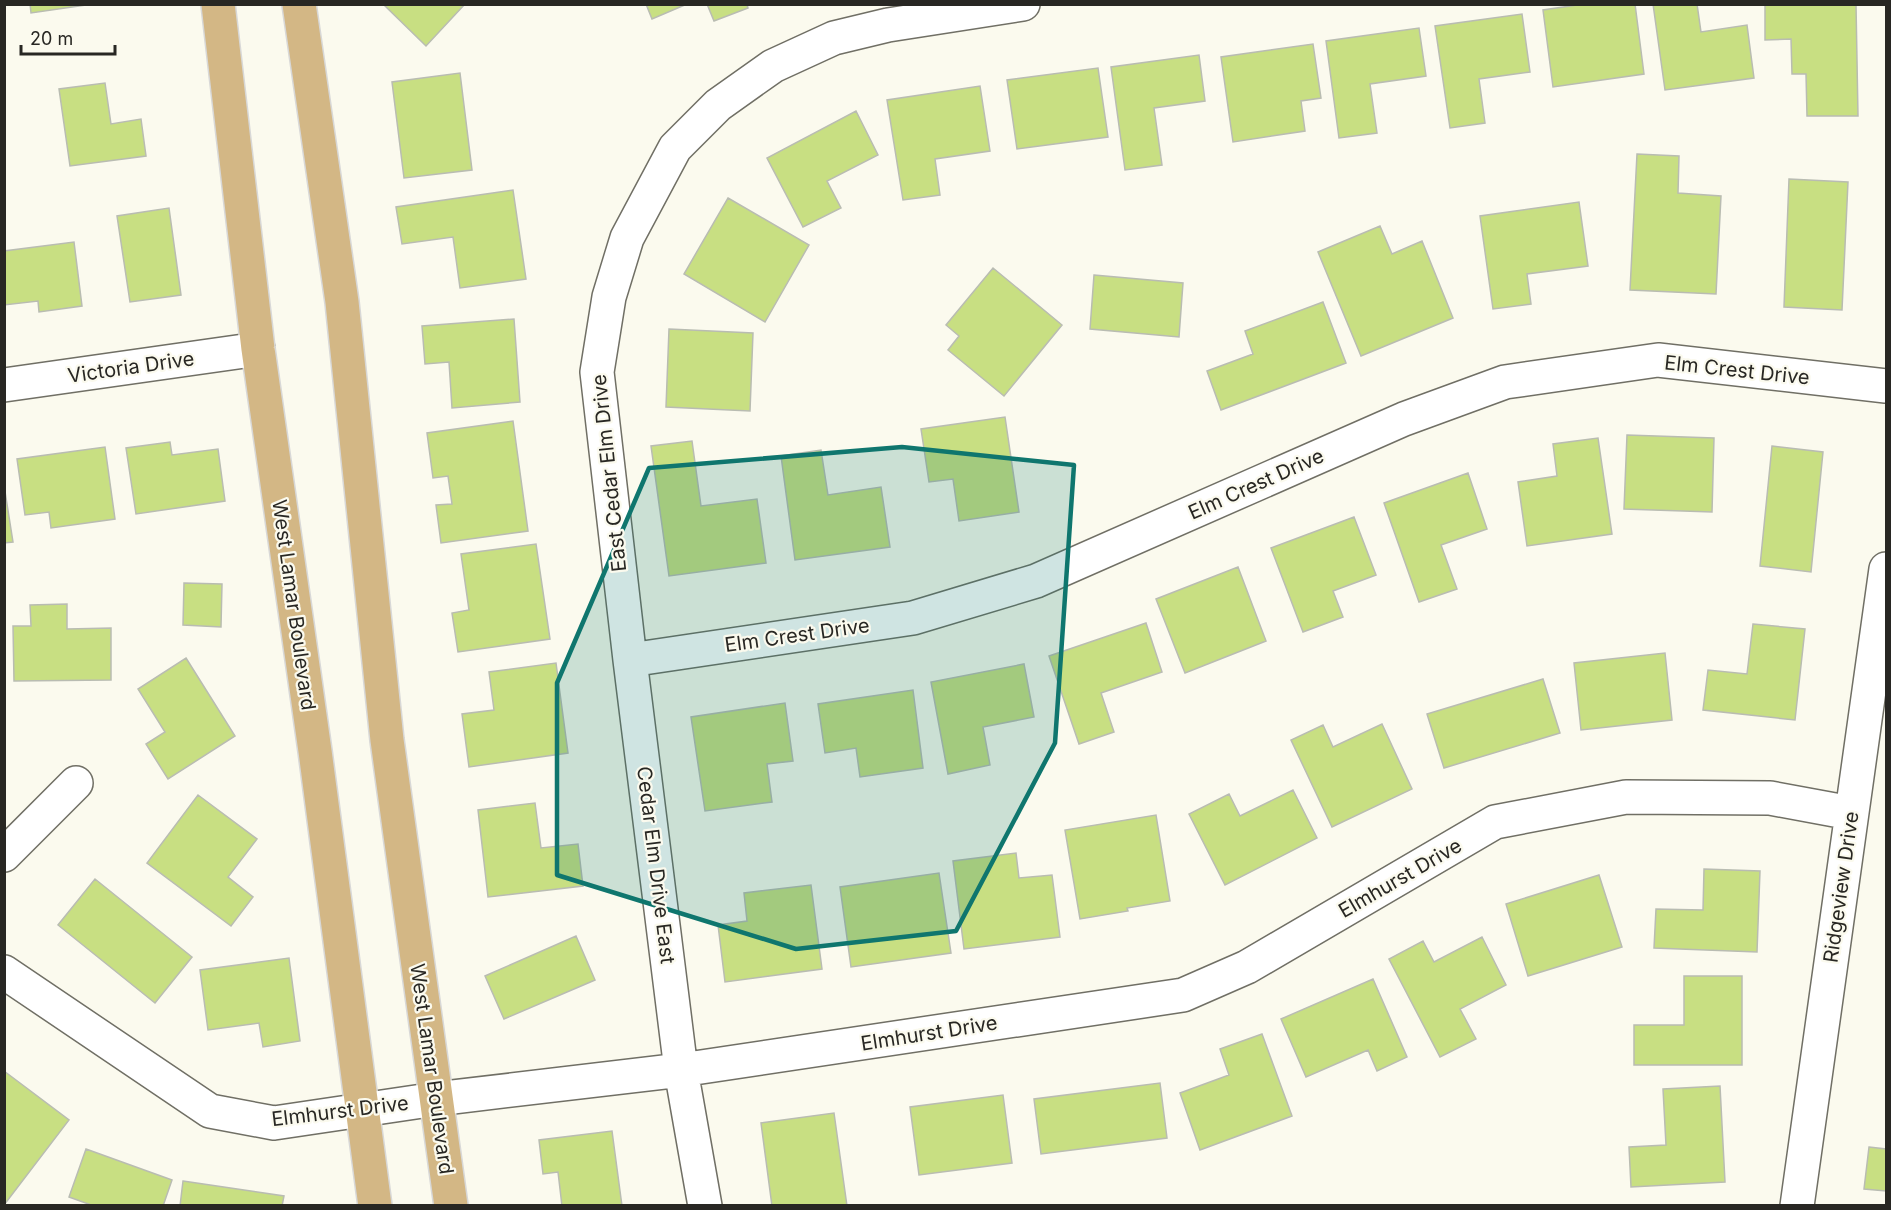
<svg xmlns="http://www.w3.org/2000/svg" width="1891" height="1210" font-family="Inter,sans-serif">
<style>
.building{fill:#c8df82;stroke:#b9bcb2;stroke-width:1.5}
.lines{fill:none;stroke-linecap:round;stroke-linejoin:round}
.minor-casing{stroke:#706f65;stroke-width:36}
.major-casing{stroke:#d8d8d7;stroke-width:36}
.minor{stroke:#fff;stroke-width:33}
.major{stroke:#d3b785;stroke-width:33}
.marked{fill:#0f766e;fill-opacity:0.2;stroke:#0f766e;stroke-width:4.5;stroke-linejoin:round}
.labels{text-anchor:middle;dominant-baseline:central;stroke-width:4.5;stroke-linejoin:round;paint-order:stroke}
.street-label{font-size:20px;fill:#282723;stroke:#fbfaee}
</style>
<rect width="100%" height="100%" fill="#fbfaee"/>
<path class="building" d="M 30,4 L 93,4 L 31,13 Z
M 383,4 L 465,4 L 426,46 Z
M 646,4 L 687,4 L 652,19 Z
M 707,4 L 747,4 L 748,8 L 714,21 Z
M 1584,4 L 1635,4 L 1644,74 L 1553,87 L 1543,10 Z
M 1653,4 L 1697,4 L 1701,32 L 1747,25 L 1754,78 L 1665,90 Z
M 1765,4 L 1856,4 L 1858,116 L 1807,116 L 1806,74 L 1792,74 L 1791,39 L 1765,40 Z
M 1522,14 L 1530,72 L 1479,79 L 1485,123 L 1450,128 L 1435,26 Z
M 1419,28 L 1426,76 L 1370,84 L 1377,133 L 1339,138 L 1326,41 Z
M 1313,44 L 1321,98 L 1301,101 L 1305,131 L 1233,142 L 1221,57 Z
M 1199,55 L 1205,101 L 1154,108 L 1162,165 L 1125,170 L 1111,67 Z
M 1098,68 L 1108,137 L 1017,149 L 1007,80 Z
M 460,73 L 472,170 L 404,178 L 392,82 Z
M 105,83 L 111,124 L 141,119 L 146,156 L 70,166 L 59,89 Z
M 980,86 L 990,151 L 935,159 L 940,195 L 903,200 L 887,100 Z
M 856,111 L 878,155 L 827,181 L 841,208 L 803,227 L 767,158 Z
M 1637,154 L 1679,156 L 1678,193 L 1721,196 L 1716,294 L 1630,290 Z
M 1789,179 L 1848,182 L 1842,310 L 1784,307 Z
M 513,190 L 526,279 L 460,288 L 453,237 L 402,244 L 396,207 Z
M 728,198 L 809,245 L 765,322 L 684,274 Z
M 1579,202 L 1588,266 L 1527,274 L 1531,304 L 1493,309 L 1480,216 Z
M 169,208 L 181,295 L 130,302 L 117,216 Z
M 1380,226 L 1392,254 L 1422,241 L 1453,318 L 1361,356 L 1318,252 Z
M 74,242 L 82,306 L 39,312 L 38,301 L 4,305 L 4,251 Z
M 993,268 L 1062,325 L 1004,396 L 948,350 L 959,336 L 946,325 Z
M 1094,275 L 1183,283 L 1179,337 L 1090,329 Z
M 1323,302 L 1346,363 L 1221,410 L 1207,371 L 1253,354 L 1245,331 Z
M 514,319 L 520,402 L 452,408 L 449,362 L 425,364 L 422,326 Z
M 669,329 L 753,333 L 750,411 L 666,407 Z
M 1005,417 L 1019,512 L 959,521 L 953,479 L 929,482 L 921,429 Z
M 513,421 L 528,531 L 441,543 L 436,505 L 452,504 L 448,476 L 433,478 L 427,433 Z
M 1627,435 L 1714,438 L 1712,512 L 1624,509 Z
M 1598,438 L 1612,534 L 1527,546 L 1518,482 L 1557,476 L 1553,444 Z
M 692,441 L 701,506 L 757,499 L 766,563 L 669,576 L 651,446 Z
M 170,442 L 172,455 L 218,449 L 225,501 L 136,514 L 126,448 Z
M 1772,446 L 1823,452 L 1811,572 L 1760,566 Z
M 105,447 L 115,519 L 51,528 L 49,512 L 25,515 L 17,459 Z
M 821,450 L 828,495 L 881,487 L 890,547 L 795,560 L 781,456 Z
M 1468,473 L 1487,529 L 1441,545 L 1457,589 L 1419,602 L 1384,503 Z
M 4,485 L 13,542 L 4,543 Z
M 1354,517 L 1376,575 L 1333,591 L 1343,617 L 1303,632 L 1271,548 Z
M 536,544 L 550,639 L 458,652 L 452,613 L 469,610 L 461,554 Z
M 1238,567 L 1266,641 L 1185,673 L 1156,599 Z
M 184,583 L 222,584 L 221,627 L 183,625 Z
M 67,604 L 67,629 L 111,628 L 111,680 L 14,681 L 13,626 L 31,626 L 30,605 Z
M 1146,623 L 1162,672 L 1101,693 L 1114,732 L 1079,744 L 1049,656 Z
M 1753,624 L 1805,629 L 1795,720 L 1703,710 L 1708,670 L 1747,674 Z
M 1665,653 L 1672,720 L 1581,730 L 1574,663 Z
M 186,658 L 235,736 L 168,779 L 146,744 L 165,732 L 138,689 Z
M 556,663 L 568,753 L 469,767 L 462,714 L 494,710 L 489,672 Z
M 1024,664 L 1034,717 L 983,727 L 990,765 L 948,774 L 931,682 Z
M 1543,679 L 1560,733 L 1444,768 L 1427,714 Z
M 913,690 L 923,768 L 860,777 L 856,748 L 825,753 L 818,704 Z
M 785,703 L 793,761 L 767,764 L 772,802 L 705,811 L 691,717 Z
M 1382,724 L 1412,789 L 1332,827 L 1291,740 L 1323,725 L 1333,747 Z
M 1293,790 L 1317,838 L 1225,885 L 1189,814 L 1229,794 L 1240,816 Z
M 198,795 L 257,839 L 228,877 L 253,897 L 231,926 L 147,863 Z
M 535,803 L 541,848 L 578,844 L 583,886 L 488,897 L 478,810 Z
M 1156,815 L 1170,901 L 1127,908 L 1128,911 L 1080,919 L 1065,830 Z
M 1016,853 L 1019,878 L 1052,875 L 1060,937 L 964,949 L 953,861 Z
M 1704,869 L 1760,871 L 1757,952 L 1654,948 L 1656,909 L 1703,910 Z
M 939,873 L 951,953 L 851,967 L 840,887 Z
M 1599,875 L 1622,947 L 1528,976 L 1506,904 Z
M 95,879 L 192,957 L 155,1003 L 58,925 Z
M 811,885 L 822,969 L 725,982 L 718,925 L 747,921 L 744,893 Z
M 576,936 L 595,980 L 504,1019 L 485,976 Z
M 1482,937 L 1506,985 L 1460,1009 L 1476,1039 L 1440,1057 L 1389,959 L 1423,941 L 1434,962 Z
M 289,958 L 300,1041 L 263,1047 L 259,1023 L 208,1030 L 200,970 Z
M 1684,976 L 1742,976 L 1742,1065 L 1634,1065 L 1634,1025 L 1684,1025 Z
M 1373,979 L 1407,1057 L 1377,1071 L 1368,1050 L 1306,1077 L 1281,1019 Z
M 1262,1034 L 1292,1116 L 1200,1150 L 1180,1093 L 1229,1075 L 1220,1049 Z
M 4,1071 L 69,1120 L 4,1205 Z
M 1160,1083 L 1167,1138 L 1041,1154 L 1034,1099 Z
M 1720,1086 L 1725,1182 L 1631,1187 L 1629,1147 L 1666,1145 L 1663,1089 Z
M 1003,1095 L 1012,1163 L 919,1175 L 910,1107 Z
M 834,1113 L 847,1206 L 772,1206 L 761,1123 Z
M 612,1131 L 622,1206 L 562,1206 L 558,1172 L 543,1174 L 539,1140 Z
M 1869,1147 L 1886,1149 L 1886,1191 L 1864,1189 Z
M 86,1149 L 172,1180 L 163,1206 L 94,1206 L 69,1197 Z
M 183,1181 L 284,1196 L 282,1206 L 180,1206 Z"/>
<g class="lines">
<defs>
<path id="minor" d="M 4,385 L 258,349
M 630,660 L 913,618 L 1036,581 L 1404,419 L 1505,382 L 1658,360 L 1886,386
M 4,855 L 76,783
M 4,972 L 210,1111 L 274,1123 L 436,1099 L 681,1070 L 1183,995 L 1247,967 L 1495,822 L 1626,797 L 1770,798 L 1851,813
M 705,1206 L 681,1070 L 630,660 L 597,372 L 609,297 L 627,238 L 675,148 L 718,105 L 773,66 L 834,38 L 888,25 L 1023,4
M 1797,1206 L 1886,569"/>
<path id="major" d="M 218,4 L 258,349 L 315,751 L 375,1206
M 299,4 L 342,302 L 387,740 L 451,1206"/>
</defs>
<use href="#minor" class="minor-casing"/>
<use href="#major" class="major-casing"/>
<use href="#minor" class="minor"/>
<use href="#major" class="major"/>
</g>
<path class="marked" d="M 902,447 L 1074,465 L 1055,743 L 956,931 L 796,949 L 557,875 L 557,683 L 649,468 Z"/>
<g class="labels">
<g class="street-label">
<text transform="translate(131 367) rotate(-8)">Victoria Drive</text>
<text transform="translate(1737 370) rotate(6)">Elm Crest Drive</text>
<text transform="translate(609 473) rotate(-96)">East Cedar Elm Drive</text>
<text transform="translate(1256 484) rotate(-24)">Elm Crest Drive</text>
<text transform="translate(294 605) rotate(82)">West Lamar Boulevard</text>
<text transform="translate(797 635) rotate(-8)">Elm Crest Drive</text>
<text transform="translate(656 865) rotate(83)">Cedar Elm Drive East</text>
<text transform="translate(1400 878) rotate(-30)">Elmhurst Drive</text>
<text transform="translate(1841 887) rotate(-82)">Ridgeview Drive</text>
<text transform="translate(929 1033) rotate(-9)">Elmhurst Drive</text>
<text transform="translate(432 1069) rotate(82)">West Lamar Boulevard</text>
<text transform="translate(340 1111) rotate(-7)">Elmhurst Drive</text>
</g>
</g>
<rect width="1891" height="1210" fill="none" stroke="#282723" stroke-width="12"/>
<path d="M21 45v9h94v-9" fill="none" stroke="#282723" stroke-width="3"/>
<text x="30" y="45" font-size="18" fill="#282723" stroke="#fbfaee" stroke-width="4.5" paint-order="stroke">20 m</text>
</svg>
